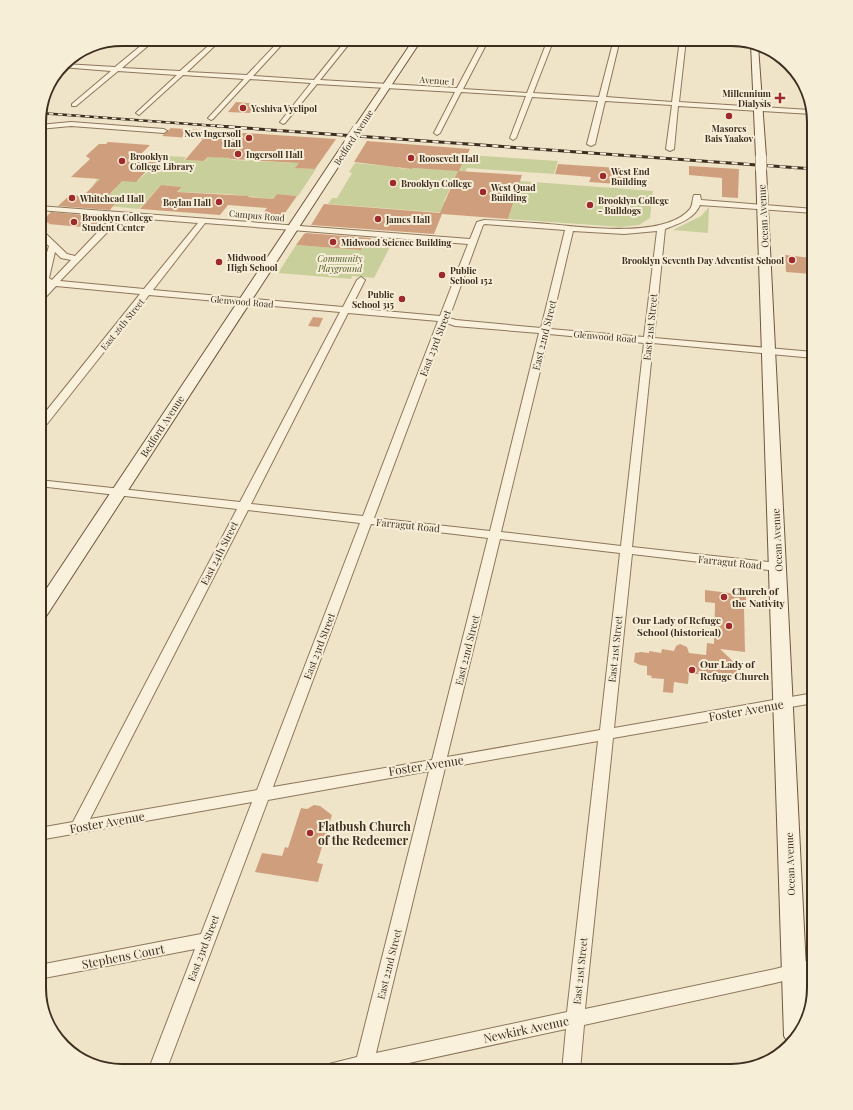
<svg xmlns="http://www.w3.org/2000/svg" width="853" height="1110" font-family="'Playfair Display',serif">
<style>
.green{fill:#c9cf9b}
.building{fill:#cf9f7d}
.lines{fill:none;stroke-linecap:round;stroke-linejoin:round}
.minor-casing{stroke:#8d765c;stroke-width:2}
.secondary-casing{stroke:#6f573f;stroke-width:2}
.minor{fill:#faf1dc;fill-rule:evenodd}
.secondary{fill:#faf1dc;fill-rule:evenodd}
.rail-far1-casing{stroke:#3d2e20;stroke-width:2.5}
.rail-casing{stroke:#3d2e20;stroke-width:3}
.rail-far1{stroke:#f7eed8;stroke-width:1.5;stroke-dasharray:4.5;stroke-linecap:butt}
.rail{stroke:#f7eed8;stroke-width:2;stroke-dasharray:6;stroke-linecap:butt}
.secondary-bridge-casing{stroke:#6f573f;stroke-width:12;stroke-linecap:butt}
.secondary-bridge{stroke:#faf1dc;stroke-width:11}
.poi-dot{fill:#9e2a2b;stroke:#f7eed8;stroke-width:1.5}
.labels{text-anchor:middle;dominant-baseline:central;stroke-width:4;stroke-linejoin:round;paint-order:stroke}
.far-street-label{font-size:9px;fill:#3d2e20;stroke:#f7eed8}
.far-poi-label{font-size:9px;font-weight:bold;fill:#3d2e20;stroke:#f7eed8;text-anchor:start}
.far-park-label{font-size:9px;font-style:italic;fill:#4d5a26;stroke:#f7eed8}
.street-label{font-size:10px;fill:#3d2e20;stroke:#f7eed8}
.poi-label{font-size:10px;font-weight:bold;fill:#3d2e20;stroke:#f7eed8;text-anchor:start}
.near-street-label{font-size:12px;fill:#3d2e20;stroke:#f7eed8}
.near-poi-label{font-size:12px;font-weight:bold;fill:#3d2e20;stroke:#f7eed8;text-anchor:start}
.rim{fill:none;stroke:#3d2e20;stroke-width:2}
</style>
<rect width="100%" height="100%" fill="#f0e4c8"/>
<path class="green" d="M 149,155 L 186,157 L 184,160 L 205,161 L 209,156 L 232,158 L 231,160 L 300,163 L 297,168 L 316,169 L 298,196 L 277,194 L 273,199 L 227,194 L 178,192 L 182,187 L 161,185 L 139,209 L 98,205 L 115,189 L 92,187 L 98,178 L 137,181 L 150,170 L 148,169 L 156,161 L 141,159 L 145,158 Z
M 467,155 L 558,161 L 554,174 L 467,168 L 461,182 L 453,182 L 444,201 L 452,202 L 447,213 L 328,204 L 332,198 L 337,198 L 352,173 L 349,172 L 355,163 L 398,167 L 397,168 L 412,169 L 413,168 L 460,170 Z
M 520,181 L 653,191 L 650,218 L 639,225 L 621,227 L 508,219 Z
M 709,207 L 708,233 L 673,230 L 701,216 Z
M 370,239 L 393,241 L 374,278 L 352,276 L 351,279 L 278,273 L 296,245 L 361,250 L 364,245 L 367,245 Z"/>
<path class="building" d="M 236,102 L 258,104 L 250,113 L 228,112 Z
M 171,128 L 336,139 L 315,169 L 295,168 L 299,163 L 230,159 L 231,158 L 208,157 L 204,161 L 185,160 L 203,139 L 162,136 Z
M 367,141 L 470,149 L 459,171 L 413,168 L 412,169 L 354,162 Z
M 108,142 L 150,145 L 136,159 L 157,160 L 136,182 L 122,181 L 104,200 L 117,201 L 110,210 L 58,206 L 70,195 L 83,196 L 100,179 L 71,177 L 90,159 L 86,156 L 89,153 L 99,144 L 106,144 Z
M 558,164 L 633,169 L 631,185 L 589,182 L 591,177 L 555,174 Z
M 689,166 L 739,169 L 738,198 L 722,197 L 722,178 L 689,175 Z
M 458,171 L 522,175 L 508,219 L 442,214 L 434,234 L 311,225 L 324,204 L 440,213 Z
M 161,185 L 182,187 L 177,192 L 249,196 L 248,197 L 273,199 L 277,194 L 297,196 L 280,220 L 259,218 L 267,208 L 228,205 L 220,215 L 140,209 Z
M 51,212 L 104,217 L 93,228 L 48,224 L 50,223 L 41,222 Z
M 306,233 L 371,238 L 367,245 L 364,245 L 361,250 L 296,245 L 304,234 Z
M 785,255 L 812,258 L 813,272 L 811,272 L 812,274 L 786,272 Z
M 313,317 L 323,318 L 319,327 L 308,326 Z
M 705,590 L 746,595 L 746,607 L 744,607 L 745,652 L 720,649 L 738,666 L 738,676 L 733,679 L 689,673 L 688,684 L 674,682 L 673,693 L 663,692 L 664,679 L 651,678 L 652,676 L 647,675 L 647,666 L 640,665 L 634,662 L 635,653 L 641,652 L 649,653 L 649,651 L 661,653 L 662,649 L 674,651 L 676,646 L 680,644 L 687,647 L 689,653 L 706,655 L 707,643 L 714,644 L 715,603 L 705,602 Z
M 314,805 L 320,806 L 332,815 L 317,863 L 323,864 L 318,882 L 255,872 L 262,853 L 282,856 L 285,847 L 288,848 L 301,808 L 307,809 Z"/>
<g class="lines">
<defs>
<path id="minor" d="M 149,39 L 156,39 L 122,68 L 180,71 L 216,39 L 222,39 L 187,72 L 247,75 L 281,39 L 287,39 L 253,76 L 314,80 L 347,39 L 353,39 L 320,80 L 457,88 L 483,39 L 489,39 L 463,89 L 527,93 L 548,39 L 554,39 L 533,93 L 599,97 L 614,39 L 620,39 L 606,97 L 672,102 L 680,39 L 686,39 L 679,102 L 810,110 L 812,114 L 678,106 L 674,149 L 670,151 L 666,149 L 672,105 L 605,101 L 595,144 L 591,146 L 587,144 L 598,101 L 532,97 L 516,138 L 513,140 L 510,138 L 526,96 L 461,92 L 440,133 L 437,135 L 434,133 L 455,92 L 317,84 L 285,123 L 283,124 L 280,122 L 311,83 L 250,79 L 213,119 L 211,120 L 208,118 L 209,117 L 244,79 L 183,75 L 139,115 L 136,113 L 137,112 L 177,75 L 118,71 L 76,106 L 72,106 L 72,104 L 111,71 L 61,67 L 64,64 L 115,67 Z
M 71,122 L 164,129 L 167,131 L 164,133 L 71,126 L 39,129 L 39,125 Z
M 694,195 L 700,195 L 701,200 L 814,209 L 814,213 L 700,205 C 694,219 678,224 665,229 L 654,338 L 814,352 L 814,358 L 653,343 L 632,547 L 777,563 L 781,564 L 783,567 L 781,570 L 777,571 L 632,554 L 614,728 L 814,693 L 814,703 L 613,738 L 585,1009 L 775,969 L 814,959 L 814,973 L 775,983 L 584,1025 L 580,1071 L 562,1071 L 566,1029 L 372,1071 L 322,1071 L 325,1065 L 357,1057 L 429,771 L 268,800 L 166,1071 L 148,1071 L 195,949 L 39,979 L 39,965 L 201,934 L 252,802 L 39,840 L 39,828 L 73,822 L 237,509 L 39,486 L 39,480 L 240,502 L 340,312 L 149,295 L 43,429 L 39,430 L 39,420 L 140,294 L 56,286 L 44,299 L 42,307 L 39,308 L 39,294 L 47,285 L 39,285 L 39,279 L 49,246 L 39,237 L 39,230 L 42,230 L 67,254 L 75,256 L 113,216 L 39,210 L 39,206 L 470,239 L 477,222 L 484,220 C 505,221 527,222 548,224 C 583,227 665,239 690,209 C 693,205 692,200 694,195 ZM 122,217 L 198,223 L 144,289 L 60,281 ZM 205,223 L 468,244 L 440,316 L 351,308 L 365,280 L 361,277 L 357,280 L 343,307 L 153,290 ZM 485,224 L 565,230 L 541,328 L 456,320 L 449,318 L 483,225 ZM 573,231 L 624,234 L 657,231 L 644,337 L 550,329 ZM 55,252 L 61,258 L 71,260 L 52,280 L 49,278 ZM 348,313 L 438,321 L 363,516 L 251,504 ZM 447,323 L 455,326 L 539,333 L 490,531 L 374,518 ZM 549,334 L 644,343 L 621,546 L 501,532 ZM 248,510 L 360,523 L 257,790 L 90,819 ZM 371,524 L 488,538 L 432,760 L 273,787 ZM 500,539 L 620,553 L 600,730 L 447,757 ZM 598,741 L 567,1012 L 376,1053 L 445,768 Z"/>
<path id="secondary" d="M 414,39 L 422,39 L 361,131 L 355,131 L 353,129 Z
M 751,44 L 758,46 L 766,157 L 761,160 L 756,157 Z
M 350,138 L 355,141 L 45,618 L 39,620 L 39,600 L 345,141 Z
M 761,166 L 766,169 L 808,1009 L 803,1029 L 789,1044 L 784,1036 L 756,169 Z"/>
</defs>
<use href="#minor" class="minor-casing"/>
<use href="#secondary" class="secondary-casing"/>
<use href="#minor" class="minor"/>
<use href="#secondary" class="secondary"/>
<defs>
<path id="rail-far1" d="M 40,113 L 231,127"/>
<path id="rail" d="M 217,126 L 814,169"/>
</defs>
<use href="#rail-far1" class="rail-far1-casing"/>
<use href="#rail" class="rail-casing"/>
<use href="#rail-far1" class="rail-far1"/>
<use href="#rail" class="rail"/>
<defs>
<path id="secondary-bridge" d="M 350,141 L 358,129
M 761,157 L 761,169"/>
</defs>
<use href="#secondary-bridge" class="secondary-bridge-casing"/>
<use href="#secondary-bridge" class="secondary-bridge"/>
</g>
<g class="poi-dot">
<path d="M778 92h4v4h4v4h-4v4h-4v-4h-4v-4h4z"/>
<circle cx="243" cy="108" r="4"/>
<circle cx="729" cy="116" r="4"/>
<circle cx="249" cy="138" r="4"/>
<circle cx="238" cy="154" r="4"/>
<circle cx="411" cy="158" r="4"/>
<circle cx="122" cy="161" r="4"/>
<circle cx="603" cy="176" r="4"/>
<circle cx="393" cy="183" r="4"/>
<circle cx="483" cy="192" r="4"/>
<circle cx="72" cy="198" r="4"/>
<circle cx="219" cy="202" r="4"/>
<circle cx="590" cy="205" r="4"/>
<circle cx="378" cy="219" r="4"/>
<circle cx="74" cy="222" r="4"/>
<circle cx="333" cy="242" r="4"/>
<circle cx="792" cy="260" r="4"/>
<circle cx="219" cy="262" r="4"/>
<circle cx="442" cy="275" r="4"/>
<circle cx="402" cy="299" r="4"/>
<circle cx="724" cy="597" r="4"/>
<circle cx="729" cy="626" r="4"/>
<circle cx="692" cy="670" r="4"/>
<circle cx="310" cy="833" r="4"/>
</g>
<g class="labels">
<g class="far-street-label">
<text transform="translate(437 80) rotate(4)">Avenue I</text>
<text transform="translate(353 137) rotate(-57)">Bedford Avenue</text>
<text transform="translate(257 215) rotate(5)">Campus Road</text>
<text transform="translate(242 301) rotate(5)">Glenwood Road</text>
<text transform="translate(122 324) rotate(-51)">East 26th Street</text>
<text transform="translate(605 336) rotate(5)">Glenwood Road</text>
</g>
<g class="far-poi-label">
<text x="771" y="93" text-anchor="end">Millennium<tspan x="771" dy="10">Dialysis</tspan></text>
<text x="251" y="108">Yeshiva Vyelipol</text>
<text x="729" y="128" text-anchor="middle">Masores<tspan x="729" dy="10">Bais Yaakov</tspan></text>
<text x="241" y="133" text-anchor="end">New Ingersoll<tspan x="241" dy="10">Hall</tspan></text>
<text x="246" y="154">Ingersoll Hall</text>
<text x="130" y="156">Brooklyn<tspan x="130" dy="10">College Library</tspan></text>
<text x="419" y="158">Roosevelt Hall</text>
<text x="611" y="171">West End<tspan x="611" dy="10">Building</tspan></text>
<text x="401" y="183">Brooklyn College</text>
<text x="491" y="187">West Quad<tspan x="491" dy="10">Building</tspan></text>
<text x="80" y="198">Whitehead Hall</text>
<text x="598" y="200">Brooklyn College<tspan x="598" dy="10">- Bulldogs</tspan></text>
<text x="211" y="202" text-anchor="end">Boylan Hall</text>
<text x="82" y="217">Brooklyn College<tspan x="82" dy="10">Student Center</tspan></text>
<text x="386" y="219">James Hall</text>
<text x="341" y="242">Midwood Science Building</text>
<text x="227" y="257">Midwood<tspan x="227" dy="10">High School</tspan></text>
<text x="784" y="260" text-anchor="end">Brooklyn Seventh Day Adventist School</text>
<text x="450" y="270">Public<tspan x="450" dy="10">School 152</tspan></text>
<text x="394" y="294" text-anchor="end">Public<tspan x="394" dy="10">School 315</tspan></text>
</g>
<g class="far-park-label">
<text x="340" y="258">Community<tspan x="340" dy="10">Playground</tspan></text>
</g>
<g class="street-label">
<text transform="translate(763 216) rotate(-93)">Ocean Avenue</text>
<text transform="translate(650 327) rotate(-84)">East 21st Street</text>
<text transform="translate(544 335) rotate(-76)">East 22nd Street</text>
<text transform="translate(435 343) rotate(-69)">East 23rd Street</text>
<text transform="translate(162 426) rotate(-57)">Bedford Avenue</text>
<text transform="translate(408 525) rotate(6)">Farragut Road</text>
<text transform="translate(777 540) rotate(-93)">Ocean Avenue</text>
<text transform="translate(219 553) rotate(-63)">East 24th Street</text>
<text transform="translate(730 562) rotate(6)">Farragut Road</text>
<text transform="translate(319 646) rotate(-69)">East 23rd Street</text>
<text transform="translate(615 649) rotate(-84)">East 21st Street</text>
<text transform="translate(467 650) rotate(-76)">East 22nd Street</text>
<text transform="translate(790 864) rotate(-92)">Ocean Avenue</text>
<text transform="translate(203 948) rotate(-69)">East 23rd Street</text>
<text transform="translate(389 964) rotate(-76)">East 22nd Street</text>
<text transform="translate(580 971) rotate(-84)">East 21st Street</text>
</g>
<g class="poi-label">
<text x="732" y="591">Church of<tspan x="732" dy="12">the Nativity</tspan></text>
<text x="721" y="620" text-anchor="end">Our Lady of Refuge<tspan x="721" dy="12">School (historical)</tspan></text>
<text x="700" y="664">Our Lady of<tspan x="700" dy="12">Refuge Church</tspan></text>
</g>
<g class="near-street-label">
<text transform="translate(746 710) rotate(-10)">Foster Avenue</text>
<text transform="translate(426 765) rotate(-9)">Foster Avenue</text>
<text transform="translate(107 822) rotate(-10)">Foster Avenue</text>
<text transform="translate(123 956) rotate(-11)">Stephens Court</text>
<text transform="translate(526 1029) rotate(-12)">Newkirk Avenue</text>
</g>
<g class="near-poi-label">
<text x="318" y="826">Flatbush Church<tspan x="318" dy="14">of the Redeemer</tspan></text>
</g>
</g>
<path d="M0 0H853V1110H0ZM122 46H731A76 76 0 0 1 807 122V988A76 76 0 0 1 731 1064H122A76 76 0 0 1 46 988V122A76 76 0 0 1 122 46Z" fill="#f7eed8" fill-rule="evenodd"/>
<path class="rim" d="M122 46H731A76 76 0 0 1 807 122V988A76 76 0 0 1 731 1064H122A76 76 0 0 1 46 988V122A76 76 0 0 1 122 46Z"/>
</svg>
